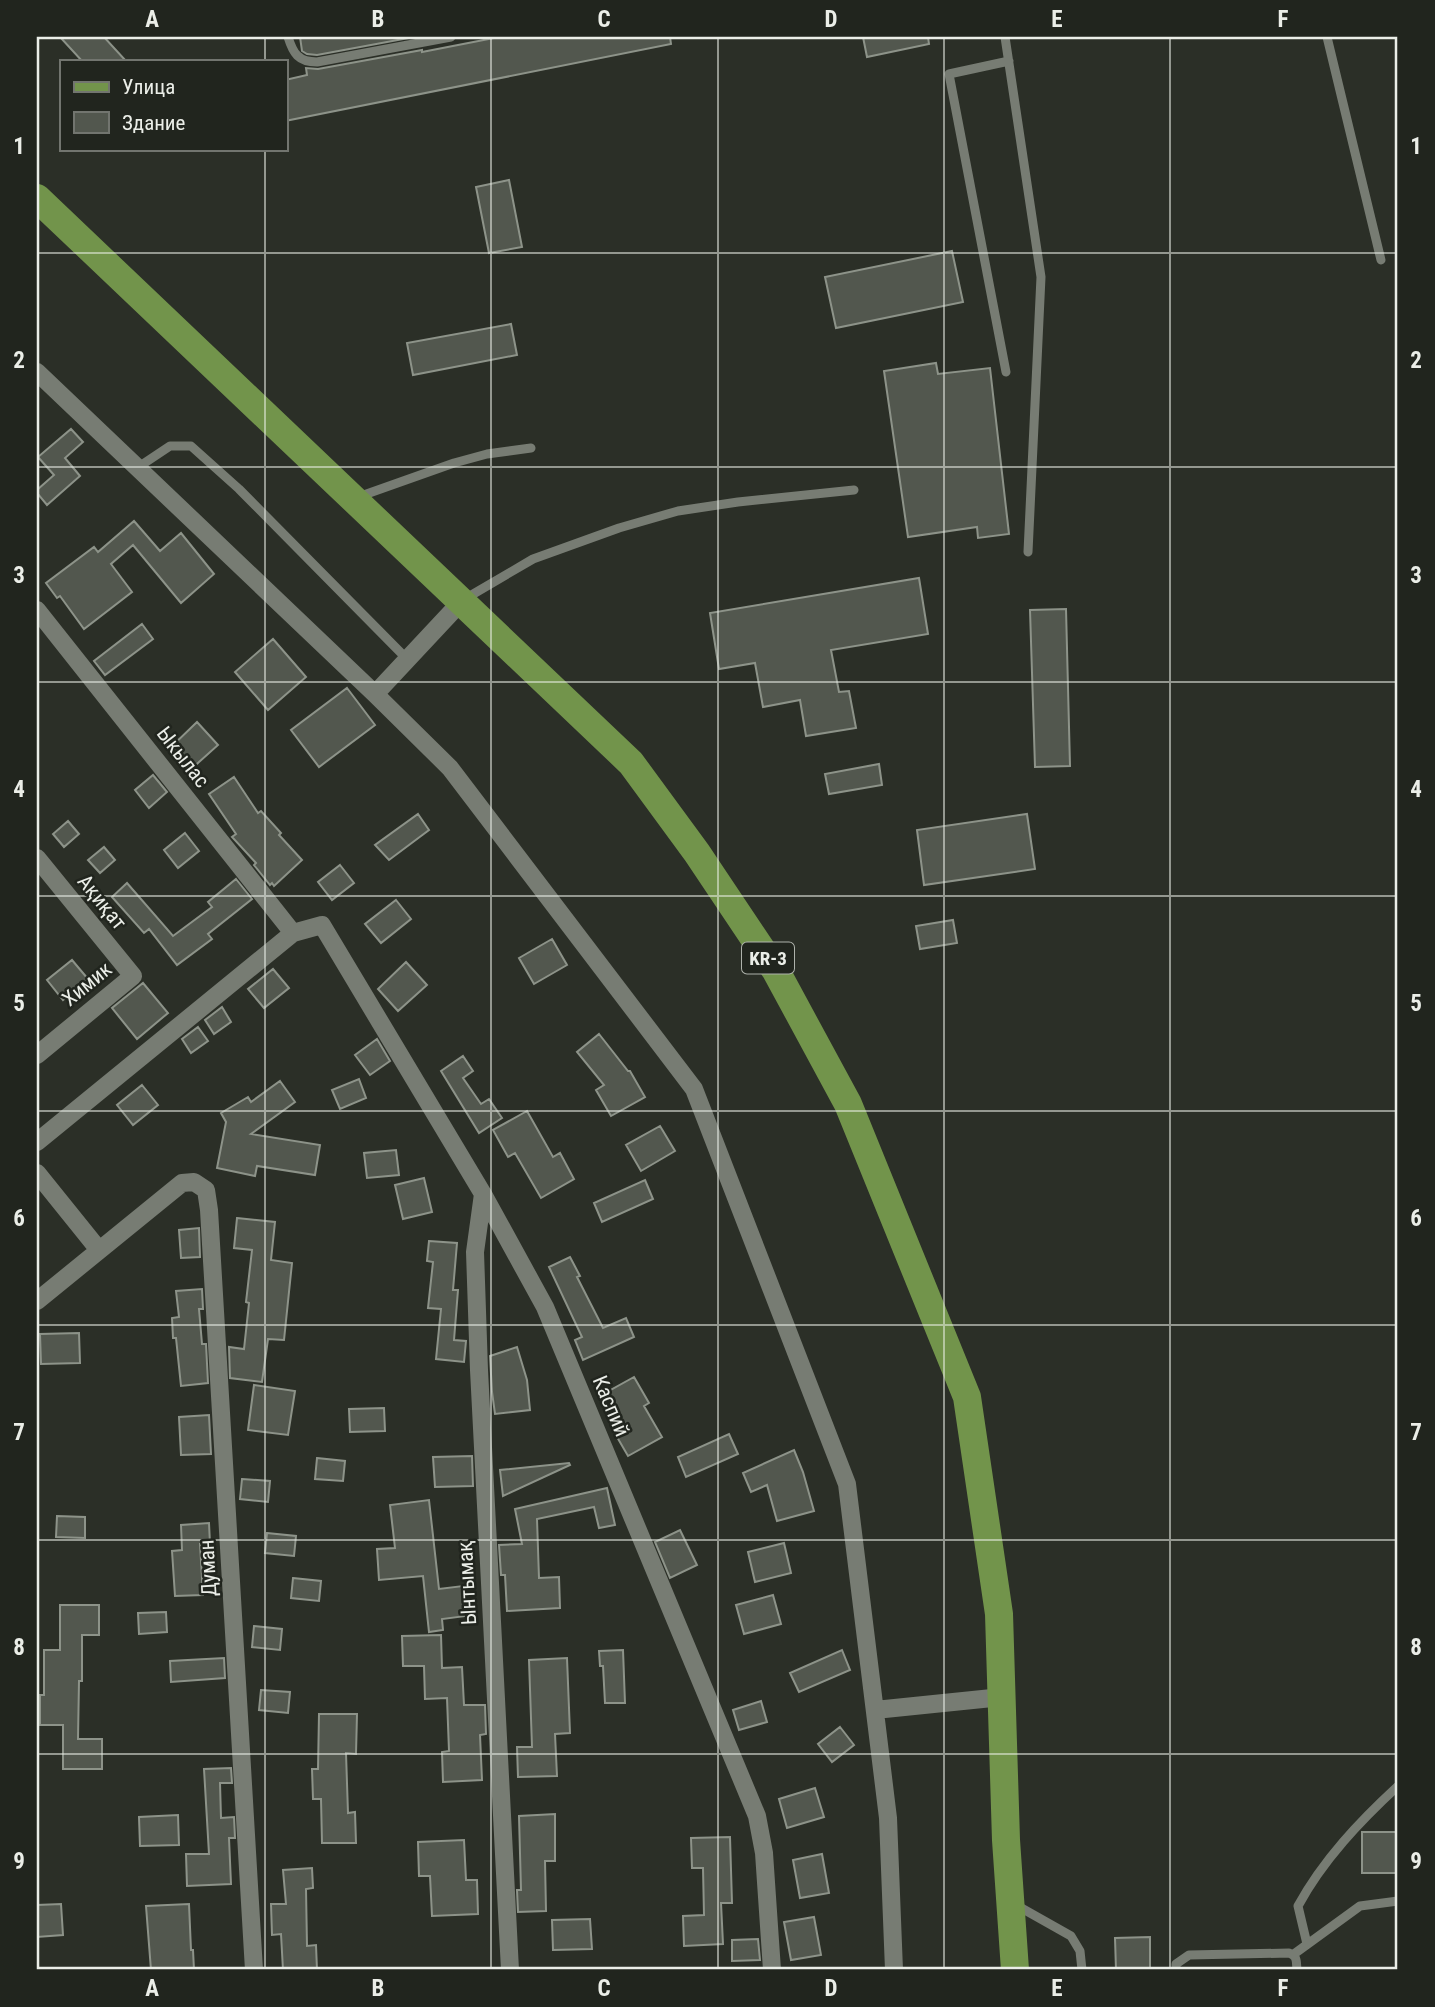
<svg xmlns="http://www.w3.org/2000/svg" width="1435" height="2007" font-family="'Roboto Condensed',sans-serif">
<style>
.building{fill:#52574e;stroke:#8d9389;stroke-width:2}
.lines{fill:none;stroke-linecap:round;stroke-linejoin:round}
.lane{stroke:#777c73;stroke-width:9}
.street{stroke:#777c73;stroke-width:18}
.primary{stroke:#72944b;stroke-width:28}
.grid{fill:none;stroke:#ebeee8;stroke-width:2;stroke-opacity:0.55}
.labels{text-anchor:middle;dominant-baseline:central;stroke-width:5;stroke-linejoin:round;paint-order:stroke}
.shield{fill:#21251e;stroke:#aeb2ab;stroke-width:2}
.shield-label{font-size:19px;font-weight:bold;fill:#ebeee8}
.street-label{font-size:21px;fill:#ebeee8;stroke:#21251e}
.neatline{fill:none;stroke:#ebeee8;stroke-width:2.5}
.grid-label{font-size:23px;text-anchor:middle;font-weight:bold;fill:#ebeee8}
</style>
<rect width="100%" height="100%" fill="#2b2f27"/>
<path class="building" d="M 60,37 L 104,37 L 126,61 L 82,61 Z
M 300,37 L 414,37 L 317,55 L 307,54 L 302,51 Z
M 499,37 L 670,37 L 671,44 L 285,121 L 285,80 L 307,75 L 306,68 L 318,69 L 422,50 L 422,52 Z
M 863,37 L 928,37 L 929,44 L 867,57 Z
M 509,180 L 522,247 L 489,253 L 476,187 Z
M 952,251 L 963,302 L 836,328 L 825,277 Z
M 511,324 L 517,355 L 413,375 L 407,343 Z
M 936,363 L 938,374 L 990,368 L 1009,534 L 978,538 L 977,527 L 908,537 L 884,371 Z
M 71,429 L 83,442 L 65,458 L 80,476 L 47,505 L 37,493 L 37,490 L 54,475 L 38,457 Z
M 134,521 L 160,551 L 181,533 L 214,574 L 181,603 L 133,545 L 111,564 L 132,592 L 84,629 L 60,596 L 57,598 L 46,583 L 94,547 L 98,552 Z
M 919,578 L 928,634 L 831,650 L 839,692 L 849,691 L 856,728 L 806,736 L 800,700 L 763,707 L 755,663 L 719,669 L 710,613 Z
M 1066,609 L 1070,766 L 1035,767 L 1030,610 Z
M 142,624 L 153,639 L 105,675 L 94,661 Z
M 273,639 L 306,677 L 268,710 L 235,672 Z
M 347,688 L 375,725 L 319,767 L 291,730 Z
M 197,722 L 218,745 L 189,771 L 169,749 Z
M 879,764 L 882,785 L 829,794 L 825,774 Z
M 153,775 L 167,792 L 149,808 L 135,790 Z
M 234,777 L 258,813 L 261,811 L 281,833 L 279,835 L 302,860 L 274,886 L 272,883 L 270,885 L 254,865 L 256,863 L 232,837 L 236,834 L 209,794 Z
M 418,814 L 429,830 L 389,860 L 375,845 Z
M 1027,814 L 1035,869 L 924,885 L 917,830 Z
M 68,821 L 79,834 L 64,847 L 53,834 Z
M 185,833 L 199,851 L 178,868 L 164,850 Z
M 104,847 L 115,860 L 100,873 L 88,860 Z
M 340,865 L 354,883 L 332,900 L 318,882 Z
M 236,879 L 252,899 L 208,934 L 212,939 L 177,965 L 149,929 L 144,933 L 112,897 L 127,883 L 173,936 L 212,907 L 208,902 Z
M 396,900 L 411,919 L 381,943 L 365,924 Z
M 953,920 L 957,943 L 920,949 L 916,926 Z
M 552,939 L 567,965 L 534,984 L 519,958 Z
M 72,960 L 88,979 L 63,1000 L 47,980 Z
M 406,962 L 427,985 L 398,1011 L 378,989 Z
M 273,969 L 289,988 L 264,1008 L 248,989 Z
M 143,983 L 168,1013 L 137,1039 L 112,1008 Z
M 222,1007 L 231,1022 L 214,1034 L 205,1020 Z
M 198,1027 L 208,1041 L 191,1053 L 182,1039 Z
M 599,1034 L 628,1071 L 630,1071 L 645,1097 L 611,1116 L 596,1090 L 604,1085 L 577,1052 Z
M 377,1039 L 390,1061 L 370,1075 L 355,1055 Z
M 463,1056 L 473,1071 L 463,1078 L 481,1104 L 489,1099 L 502,1118 L 479,1133 L 441,1071 Z
M 359,1079 L 366,1098 L 340,1109 L 332,1090 Z
M 280,1081 L 295,1102 L 251,1134 L 320,1145 L 315,1175 L 257,1166 L 255,1176 L 217,1168 L 226,1122 L 221,1113 L 248,1097 L 251,1102 Z
M 142,1085 L 158,1105 L 133,1125 L 117,1105 Z
M 527,1111 L 553,1157 L 560,1153 L 574,1179 L 541,1198 L 515,1153 L 508,1157 L 493,1130 Z
M 660,1126 L 675,1151 L 641,1171 L 626,1145 Z
M 396,1150 L 399,1175 L 367,1178 L 364,1153 Z
M 424,1178 L 432,1212 L 403,1219 L 395,1185 Z
M 645,1180 L 653,1199 L 602,1222 L 594,1203 Z
M 237,1218 L 275,1222 L 271,1260 L 292,1263 L 284,1340 L 268,1339 L 262,1382 L 230,1378 L 229,1347 L 244,1349 L 249,1303 L 246,1302 L 252,1250 L 234,1248 Z
M 199,1228 L 200,1257 L 181,1258 L 179,1230 Z
M 429,1241 L 457,1243 L 453,1290 L 458,1290 L 454,1340 L 466,1341 L 464,1362 L 436,1359 L 441,1309 L 428,1308 L 433,1262 L 427,1261 Z
M 570,1257 L 580,1276 L 577,1277 L 603,1328 L 626,1318 L 634,1337 L 583,1360 L 575,1340 L 582,1337 L 549,1267 Z
M 202,1289 L 203,1309 L 199,1309 L 202,1344 L 206,1344 L 208,1383 L 181,1386 L 176,1338 L 173,1338 L 172,1318 L 179,1317 L 176,1291 Z
M 79,1333 L 80,1363 L 41,1364 L 40,1334 Z
M 517,1347 L 527,1380 L 530,1410 L 495,1414 L 492,1392 L 490,1356 Z
M 634,1377 L 649,1403 L 644,1406 L 662,1437 L 628,1456 L 613,1430 L 618,1427 L 600,1396 Z
M 254,1385 L 295,1391 L 288,1435 L 248,1430 Z
M 384,1408 L 385,1431 L 350,1432 L 349,1409 Z
M 209,1415 L 211,1454 L 181,1455 L 179,1417 Z
M 729,1434 L 738,1454 L 686,1477 L 678,1457 Z
M 794,1450 L 803,1472 L 814,1511 L 777,1521 L 767,1485 L 751,1492 L 743,1473 Z
M 472,1456 L 473,1486 L 435,1487 L 433,1457 Z
M 317,1458 L 345,1461 L 343,1481 L 315,1479 Z
M 569,1463 L 570,1465 L 503,1496 L 500,1470 Z
M 242,1479 L 270,1481 L 268,1502 L 240,1499 Z
M 607,1488 L 615,1525 L 599,1528 L 594,1507 L 537,1519 L 539,1578 L 559,1577 L 560,1608 L 507,1611 L 505,1575 L 501,1575 L 499,1545 L 522,1544 L 515,1509 Z
M 429,1500 L 439,1589 L 463,1586 L 466,1616 L 442,1619 L 443,1630 L 429,1632 L 423,1576 L 379,1580 L 377,1549 L 395,1548 L 390,1505 Z
M 57,1516 L 85,1517 L 85,1538 L 56,1537 Z
M 209,1523 L 210,1544 L 200,1544 L 203,1595 L 175,1596 L 172,1551 L 182,1550 L 181,1525 Z
M 680,1530 L 697,1565 L 670,1578 L 655,1542 Z
M 267,1533 L 296,1536 L 294,1556 L 265,1553 Z
M 784,1543 L 791,1573 L 755,1582 L 748,1552 Z
M 293,1578 L 321,1581 L 319,1601 L 291,1598 Z
M 773,1595 L 781,1624 L 744,1634 L 736,1605 Z
M 60,1605 L 99,1605 L 99,1635 L 82,1635 L 82,1681 L 79,1681 L 78,1739 L 102,1739 L 102,1769 L 63,1769 L 63,1725 L 40,1725 L 40,1695 L 44,1695 L 44,1650 L 60,1650 Z
M 166,1612 L 167,1632 L 139,1634 L 138,1613 Z
M 254,1626 L 282,1629 L 280,1650 L 252,1647 Z
M 441,1635 L 442,1668 L 462,1667 L 464,1705 L 485,1705 L 486,1734 L 480,1735 L 482,1780 L 443,1782 L 442,1752 L 449,1751 L 447,1698 L 425,1699 L 424,1666 L 403,1666 L 402,1636 Z
M 623,1650 L 625,1703 L 605,1703 L 603,1666 L 600,1666 L 599,1651 Z
M 842,1650 L 850,1670 L 799,1692 L 790,1673 Z
M 224,1658 L 225,1678 L 171,1682 L 170,1661 Z
M 567,1658 L 570,1733 L 555,1734 L 557,1776 L 518,1777 L 517,1747 L 532,1747 L 529,1660 Z
M 261,1690 L 290,1692 L 288,1713 L 259,1710 Z
M 761,1701 L 767,1722 L 739,1730 L 733,1710 Z
M 319,1714 L 357,1714 L 356,1754 L 346,1753 L 348,1813 L 355,1812 L 356,1843 L 322,1843 L 321,1799 L 313,1799 L 312,1769 L 318,1769 Z
M 840,1727 L 854,1745 L 832,1762 L 818,1744 Z
M 231,1768 L 232,1783 L 220,1783 L 221,1818 L 234,1817 L 235,1838 L 229,1838 L 231,1884 L 187,1886 L 186,1854 L 209,1854 L 204,1769 Z
M 815,1788 L 824,1817 L 787,1828 L 779,1799 Z
M 555,1814 L 555,1861 L 545,1861 L 546,1911 L 518,1912 L 517,1890 L 521,1890 L 519,1816 Z
M 178,1815 L 179,1845 L 140,1846 L 139,1817 Z
M 1362,1832 L 1398,1832 L 1398,1873 L 1362,1873 Z
M 730,1837 L 732,1903 L 721,1903 L 723,1944 L 684,1946 L 683,1916 L 704,1915 L 703,1868 L 692,1868 L 691,1838 Z
M 464,1840 L 466,1880 L 477,1880 L 478,1914 L 432,1916 L 430,1876 L 419,1876 L 418,1842 Z
M 822,1854 L 829,1893 L 800,1898 L 793,1860 Z
M 312,1868 L 313,1888 L 306,1889 L 307,1946 L 316,1945 L 317,1970 L 283,1970 L 281,1934 L 272,1935 L 271,1904 L 286,1904 L 283,1870 Z
M 61,1904 L 63,1935 L 37,1937 L 37,1905 Z
M 189,1904 L 191,1950 L 193,1950 L 194,1970 L 151,1970 L 146,1906 Z
M 814,1917 L 821,1955 L 791,1960 L 784,1922 Z
M 590,1919 L 592,1949 L 553,1950 L 552,1920 Z
M 1150,1937 L 1150,1970 L 1116,1970 L 1115,1938 Z
M 758,1939 L 760,1960 L 732,1961 L 732,1940 Z"/>
<g class="lines">
<path class="lane" d="M 288,37 C 293,53 298,62 317,62 L 451,37
M 1005,37 L 1041,277 L 1028,552
M 1327,37 L 1381,260
M 1006,372 L 949,74 L 1009,61
M 137,468 L 170,446 L 191,446 L 239,489 L 407,659
M 358,497 L 454,463 L 487,454 L 531,448
M 463,600 L 533,559 L 619,528 L 678,511 L 738,502 L 854,490
M 1016,1905 L 1071,1936 L 1080,1951 L 1082,1970
M 1307,1944 L 1298,1906 C 1323,1860 1360,1821 1398,1786
M 1294,1954 L 1360,1906 L 1398,1901
M 1176,1970 L 1176,1964 L 1189,1955 L 1289,1953 C 1298,1956 1296,1962 1297,1970"/>
<path class="street" d="M 37,372 L 375,694 L 450,768 L 694,1089 L 847,1484 L 888,1818 L 894,1970
M 37,610 L 293,933
M 375,694 L 461,602
M 37,858 L 133,976 L 37,1055
M 37,1142 L 293,933 L 322,925 L 483,1194 L 545,1307 L 757,1816 L 764,1853 L 772,1970
M 37,1173 L 99,1250
M 483,1194 L 475,1252 L 479,1370 L 510,1970
M 37,1301 L 182,1183 L 194,1182 L 206,1190 L 209,1210 L 254,1970
M 875,1710 L 1002,1697"/>
<path class="primary" d="M 37,198 L 631,763 L 697,853 L 776,971 L 848,1104 L 967,1397 L 999,1614 L 1006,1840 L 1015,1970"/>
</g>
<path class="grid" d="M 265,37 L 265,61M 491,37 L 491,1970M 718,37 L 718,1970M 944,37 L 944,1970M 1170,37 L 1170,1970M 265,149 L 265,1970M 37,253 L 1398,253M 37,467 L 1398,467M 37,682 L 1398,682M 37,896 L 1398,896M 37,1111 L 1398,1111M 37,1325 L 1398,1325M 37,1540 L 1398,1540M 37,1754 L 1398,1754"/>
<g class="labels">
<rect class="shield" x="742" y="942.5" width="52" height="31" rx="5"/>
<g class="shield-label">
<text x="768" y="958">KR-3</text>
</g>
<g class="street-label">
<text transform="translate(183 757) rotate(52)">Ыкылас</text>
<text transform="translate(102 902) rotate(51)">Ақиқат</text>
<text transform="translate(87 984) rotate(-39)">Химик</text>
<text transform="translate(611 1406) rotate(67)">Каспий</text>
<text transform="translate(208 1568) rotate(-93)">Думан</text>
<text transform="translate(467 1583) rotate(-93)">Ынтымақ</text>
</g>
</g>
<rect width="1435" height="2007" fill="none" stroke="#21251e" stroke-width="77"/>
<rect x="60" y="60" width="228" height="91" fill="#21251e" stroke="#72756f" stroke-width="2"/>
<rect x="74" y="82" width="35" height="10" fill="#72944b" stroke="#72756f" stroke-width="2"/>
<text x="122" y="94" font-size="21" fill="#ebeee8">Улица</text>
<rect x="74" y="112" width="35" height="21" fill="#52574e" stroke="#72756f" stroke-width="2"/>
<text x="122" y="130" font-size="21" fill="#ebeee8">Здание</text>
<rect x="38" y="38" width="1358" height="1930" class="neatline"/>
<g class="grid-label">
<text x="152" y="27">A</text>
<text x="378" y="27">B</text>
<text x="604" y="27">C</text>
<text x="831" y="27">D</text>
<text x="1057" y="27">E</text>
<text x="1283" y="27">F</text>
<text x="19" y="154">1</text>
<text x="1416" y="154">1</text>
<text x="19" y="368">2</text>
<text x="1416" y="368">2</text>
<text x="19" y="583">3</text>
<text x="1416" y="583">3</text>
<text x="19" y="797">4</text>
<text x="1416" y="797">4</text>
<text x="19" y="1011">5</text>
<text x="1416" y="1011">5</text>
<text x="19" y="1226">6</text>
<text x="1416" y="1226">6</text>
<text x="19" y="1440">7</text>
<text x="1416" y="1440">7</text>
<text x="19" y="1655">8</text>
<text x="1416" y="1655">8</text>
<text x="19" y="1869">9</text>
<text x="1416" y="1869">9</text>
<text x="152" y="1996">A</text>
<text x="378" y="1996">B</text>
<text x="604" y="1996">C</text>
<text x="831" y="1996">D</text>
<text x="1057" y="1996">E</text>
<text x="1283" y="1996">F</text>
</g>
</svg>
